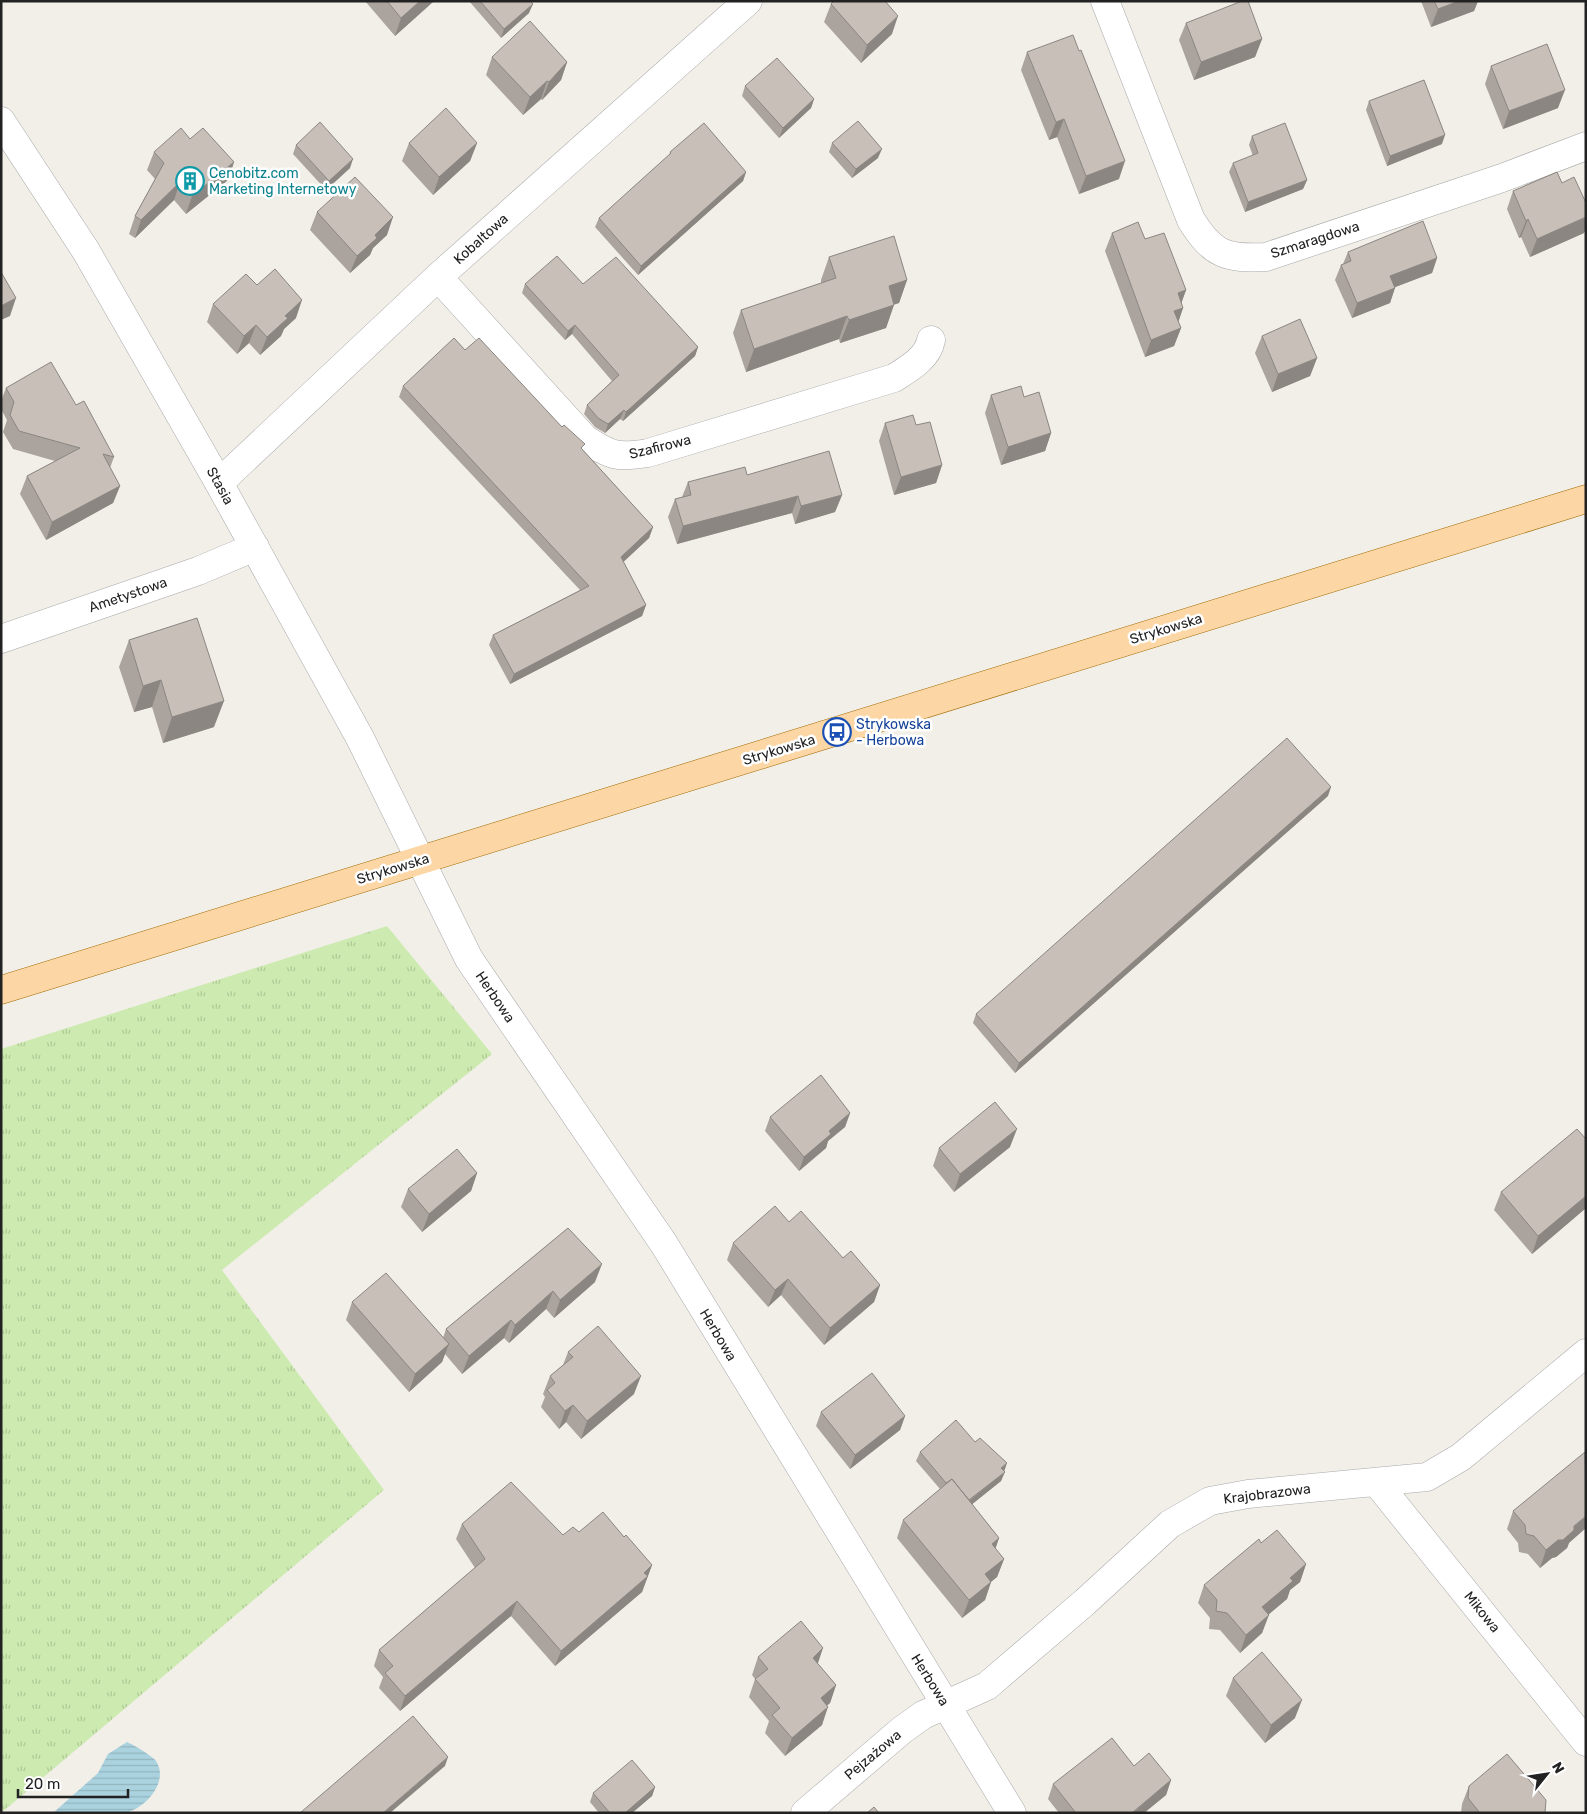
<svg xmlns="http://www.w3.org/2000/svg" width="1587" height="1814" font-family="Rubik,sans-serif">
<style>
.grass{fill:url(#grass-tufts)}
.water{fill:url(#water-rules)}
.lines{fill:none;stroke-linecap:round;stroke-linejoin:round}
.street-casing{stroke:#a9a9a9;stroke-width:29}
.primary-casing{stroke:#a06b00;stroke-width:29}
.street{stroke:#fff;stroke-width:28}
.primary{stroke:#fcd6a4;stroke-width:28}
.wall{fill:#aba49e}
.shaded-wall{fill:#8b8681}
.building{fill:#c7bfb8;stroke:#8b8681}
.labels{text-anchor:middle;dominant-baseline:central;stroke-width:5;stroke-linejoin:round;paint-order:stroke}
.culture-label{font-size:14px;fill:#0d838f;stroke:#fff;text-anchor:start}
.street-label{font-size:14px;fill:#222;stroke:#fff}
.transit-label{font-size:14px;fill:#164399;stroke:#fff;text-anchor:start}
</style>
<defs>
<pattern id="grass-tufts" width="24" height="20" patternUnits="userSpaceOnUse" patternTransform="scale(1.25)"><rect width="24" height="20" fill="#cdebb0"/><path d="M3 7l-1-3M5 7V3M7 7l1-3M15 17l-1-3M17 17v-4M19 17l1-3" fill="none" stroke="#b0c997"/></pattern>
<pattern id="water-rules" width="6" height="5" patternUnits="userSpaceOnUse" patternTransform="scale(1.25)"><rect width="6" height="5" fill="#aad3df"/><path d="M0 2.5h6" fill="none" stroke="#92b5bf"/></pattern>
</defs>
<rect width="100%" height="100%" fill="#f2efe9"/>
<path class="grass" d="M 387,926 L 492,1054 L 222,1270 L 384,1490 L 1,1813 L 1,1049 Z"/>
<path class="water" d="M 127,1742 C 134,1745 151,1755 156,1761 C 170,1782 144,1810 124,1813 C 101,1814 76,1813 53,1813 L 98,1773 L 108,1754 Z"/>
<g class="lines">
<defs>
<path id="street" d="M 1105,1 L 1191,220 C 1213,255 1226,259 1266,257 L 1502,178 L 1586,146
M 1,121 L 86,251 L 219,483 L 360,738 L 469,959 L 664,1244 L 1012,1813
M 438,277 L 585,439 C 611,456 617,458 648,453 L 894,378 C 908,369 928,358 931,340
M 219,483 L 438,277 L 748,1
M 1,639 L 198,571 L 255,547
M 1377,1483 L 1586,1742
M 805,1813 L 902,1730 L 923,1715 L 987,1686 L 1085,1602 L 1170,1524 L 1210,1501 L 1248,1494 L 1427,1477 L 1461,1457 L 1586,1353"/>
<path id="primary" d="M 1,990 L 1586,499"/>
</defs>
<use href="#street" class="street-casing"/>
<use href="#primary" class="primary-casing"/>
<use href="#street" class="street"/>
<use href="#primary" class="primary"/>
</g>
<path class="wall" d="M 365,1 L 434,1 L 395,36 Z
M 469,1 L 530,1 L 529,13 L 501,38 Z
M 1421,1 L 1478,1 L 1474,11 L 1431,27 Z
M 831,4 L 892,34 L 861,63 L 824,22 Z
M 1186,23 L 1262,39 L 1255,57 L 1194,80 L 1179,40 Z
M 1027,52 L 1119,179 L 1079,194 L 1057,137 L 1049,140 L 1021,70 Z
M 492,57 L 567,62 L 561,80 L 542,100 L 541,99 L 523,115 L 486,75 Z
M 1491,66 L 1558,108 L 1503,129 L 1485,84 Z
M 745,86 L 814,99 L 811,108 L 779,138 L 742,96 Z
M 1369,101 L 1442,144 L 1387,166 L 1366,110 Z
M 1252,136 L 1307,180 L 1303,189 L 1245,212 L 1229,172 L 1233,163 L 1253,156 L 1249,145 Z
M 190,139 L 234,162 L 228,180 L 186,214 L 174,200 L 135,238 L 129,234 L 135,216 L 155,179 L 147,170 L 154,152 Z
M 409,143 L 477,143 L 470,161 L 433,195 L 402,161 Z
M 832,143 L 878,158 L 852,178 L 829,152 Z
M 296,145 L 350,168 L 326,190 L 293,154 Z
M 670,152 L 746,172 L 743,181 L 638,275 L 595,227 L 599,218 L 669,156 Z
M 1513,191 L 1584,233 L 1530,257 L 1521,237 L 1519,238 L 1507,209 Z
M 317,212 L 387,235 L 373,248 L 370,255 L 350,273 L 310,230 Z
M 1112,233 L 1145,239 L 1186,290 L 1181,303 L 1183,308 L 1178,322 L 1181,328 L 1174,346 L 1145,357 L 1105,251 Z
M 1348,252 L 1437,258 L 1432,273 L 1395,287 L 1390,303 L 1352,318 L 1335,280 L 1341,265 L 1343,264 Z
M 829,257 L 907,280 L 899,303 L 894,304 L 886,328 L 840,343 L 839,339 L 746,372 L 733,333 L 741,310 L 821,283 L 821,280 Z
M 525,284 L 583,284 L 698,347 L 695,356 L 623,421 L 620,419 L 605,433 L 595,427 L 584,414 L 587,405 L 612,381 L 572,334 L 565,340 L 522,293 Z
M 257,285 L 296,318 L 284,329 L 281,336 L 260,355 L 249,343 L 237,354 L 207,322 L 213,304 Z
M 1262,336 L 1317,358 L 1310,376 L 1272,392 L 1255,353 Z
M 465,350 L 583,450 L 653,527 L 649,538 L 623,562 L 646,605 L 642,616 L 510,684 L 489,645 L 493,635 L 580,590 L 399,397 L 403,386 Z
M 6,388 L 76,405 L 114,457 L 110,468 L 120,486 L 113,503 L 46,540 L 20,494 L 27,476 L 55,461 L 13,449 L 3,432 L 7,420 L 1,409 L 1,401 Z
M 991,395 L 1024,397 L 1051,433 L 1045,451 L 1001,465 L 985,413 Z
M 885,423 L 916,425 L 942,465 L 936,483 L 894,495 L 879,441 Z
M 747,475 L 842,495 L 835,512 L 795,524 L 792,513 L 677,544 L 668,517 L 675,499 L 682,497 L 688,482 Z
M 129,640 L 214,727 L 163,743 L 152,707 L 134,712 L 119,667 Z
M 1328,796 L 1015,1073 L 973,1023 L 976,1014 Z
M 850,1113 L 845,1127 L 828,1141 L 826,1148 L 799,1171 L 765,1131 L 770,1117 Z
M 1586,1139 L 1586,1208 L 1532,1254 L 1494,1210 L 1501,1192 Z
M 1010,1147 L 954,1192 L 933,1166 L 939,1148 Z
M 477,1173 L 471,1191 L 422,1232 L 401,1207 L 408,1189 Z
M 789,1222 L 843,1258 L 880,1285 L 874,1302 L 824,1345 L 781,1295 L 768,1307 L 727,1260 L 733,1243 Z
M 568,1228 L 595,1282 L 554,1318 L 546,1309 L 509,1343 L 504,1338 L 462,1374 L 445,1354 L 442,1362 L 409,1392 L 346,1320 L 352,1302 L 443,1338 L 446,1329 Z
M 568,1352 L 634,1394 L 581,1439 L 566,1422 L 559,1429 L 541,1407 L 545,1397 L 543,1394 L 550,1376 L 563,1365 Z
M 821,1412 L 905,1416 L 900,1430 L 850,1469 L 816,1426 Z
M 975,1442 L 1004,1471 L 1001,1481 L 972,1504 L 999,1538 L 995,1549 L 1004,1559 L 997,1577 L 991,1582 L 985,1600 L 962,1618 L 897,1538 L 903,1520 L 940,1489 L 916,1461 L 920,1452 Z
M 1513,1511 L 1569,1543 L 1567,1548 L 1556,1557 L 1552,1558 L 1540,1568 L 1528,1554 L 1519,1552 L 1518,1543 L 1507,1529 Z
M 462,1524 L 563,1535 L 579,1532 L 624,1537 L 652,1565 L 642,1592 L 555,1666 L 511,1616 L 400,1711 L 379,1688 L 383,1677 L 374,1666 L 379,1650 L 475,1568 L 456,1539 Z
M 1261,1543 L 1306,1564 L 1300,1582 L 1290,1590 L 1287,1599 L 1268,1615 L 1262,1633 L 1240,1653 L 1220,1630 L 1209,1629 L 1210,1618 L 1198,1603 L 1204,1585 Z
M 758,1657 L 818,1664 L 836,1685 L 830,1703 L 827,1705 L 822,1725 L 785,1756 L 765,1733 L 769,1721 L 749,1697 L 755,1679 L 752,1675 Z
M 1233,1678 L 1295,1718 L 1265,1743 L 1226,1696 Z
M 1134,1766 L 1171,1780 L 1166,1795 L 1144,1813 L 1059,1813 L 1048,1799 L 1053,1784 Z
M 1469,1786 L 1545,1813 L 1461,1813 L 1462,1804 Z
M 655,1787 L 652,1796 L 632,1813 L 599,1813 L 590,1802 L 593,1793 Z"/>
<path class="shaded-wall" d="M 420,1 L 434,1 L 395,36 L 401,18 Z
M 1459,1 L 1478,1 L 1474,11 L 1431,27 L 1438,9 Z
M 533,4 L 529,13 L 501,38 L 504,29 Z
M 898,16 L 892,34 L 861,63 L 867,45 Z
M 1262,39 L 1255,57 L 1194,80 L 1201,62 Z
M 567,62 L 561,80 L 542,100 L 549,82 Z
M 547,81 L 541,99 L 523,115 L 530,97 Z
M 1565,90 L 1558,108 L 1503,129 L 1509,111 Z
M 814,99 L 811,108 L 779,138 L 783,128 Z
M 1064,119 L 1057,137 L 1049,140 L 1056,122 Z
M 1445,135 L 1442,144 L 1387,166 L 1390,156 Z
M 477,143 L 470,161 L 433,195 L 439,177 Z
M 882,149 L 878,158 L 852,178 L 856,169 Z
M 353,159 L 350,168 L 326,190 L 329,181 Z
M 1125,161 L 1119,179 L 1079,194 L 1086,176 Z
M 234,162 L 228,180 L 186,214 L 192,196 Z
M 746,172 L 743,181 L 638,275 L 641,266 Z
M 1307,180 L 1303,189 L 1245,212 L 1248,202 Z
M 180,182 L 174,200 L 135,238 L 141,220 Z
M 393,217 L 387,235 L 373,248 L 370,255 L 350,273 L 357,256 L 375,235 Z
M 1586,217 L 1586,229 L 1584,233 L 1530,257 L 1537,239 Z
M 1528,219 L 1521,237 L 1519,238 L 1526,221 Z
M 1437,258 L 1432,273 L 1385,291 L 1390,276 Z
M 907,280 L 899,303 L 881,309 L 889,286 Z
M 1395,288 L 1390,303 L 1352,318 L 1357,303 Z
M 1186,290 L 1180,307 L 1178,293 Z
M 16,298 L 10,316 L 1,320 L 1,306 Z
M 302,300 L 296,318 L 284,329 L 281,336 L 260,355 L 267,337 L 285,316 Z
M 894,305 L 886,328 L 840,343 L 849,320 Z
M 1183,308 L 1177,326 L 1174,311 Z
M 847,316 L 839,339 L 746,372 L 754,349 Z
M 256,325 L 249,343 L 237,354 L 244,336 Z
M 575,325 L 572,334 L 565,340 L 568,331 Z
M 1181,328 L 1174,346 L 1145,357 L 1151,340 Z
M 698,347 L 695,356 L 623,421 L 626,412 Z
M 1317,358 L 1310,376 L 1272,392 L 1278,374 Z
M 624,410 L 620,419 L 605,433 L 608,424 Z
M 1051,433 L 1045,451 L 1001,465 L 1008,447 Z
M 942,465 L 936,483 L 894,495 L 901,477 Z
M 120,486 L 113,503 L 46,540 L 52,522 Z
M 842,495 L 835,512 L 795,524 L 801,506 Z
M 798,496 L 792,513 L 677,544 L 683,526 Z
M 653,527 L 649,538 L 617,568 L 621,557 Z
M 646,605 L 642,616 L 510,684 L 514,674 Z
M 161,680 L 152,707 L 134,712 L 143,686 Z
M 224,701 L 214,727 L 163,743 L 172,717 Z
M 1331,787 L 1328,796 L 1015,1073 L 1019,1063 Z
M 850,1113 L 845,1127 L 828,1141 L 826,1148 L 799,1171 L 804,1157 L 829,1131 Z
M 1017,1129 L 1010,1147 L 954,1192 L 960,1174 Z
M 477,1173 L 471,1191 L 422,1232 L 429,1214 Z
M 1586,1196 L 1586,1208 L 1532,1254 L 1538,1236 Z
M 602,1264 L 595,1282 L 554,1318 L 560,1300 Z
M 788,1279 L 781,1295 L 768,1307 L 775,1290 Z
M 880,1285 L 874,1302 L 824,1345 L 830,1328 Z
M 553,1291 L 546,1309 L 509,1343 L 515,1325 Z
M 511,1320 L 504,1338 L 462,1374 L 469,1356 Z
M 449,1344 L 442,1362 L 409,1392 L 415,1374 Z
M 641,1376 L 634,1394 L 581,1439 L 587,1421 Z
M 573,1405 L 566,1422 L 559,1429 L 565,1411 Z
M 905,1416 L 900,1430 L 850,1469 L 855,1455 Z
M 1007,1463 L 1004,1472 L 1001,1468 Z
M 1005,1472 L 1001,1481 L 960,1514 L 964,1505 Z
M 1586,1516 L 1586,1528 L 1569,1543 L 1567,1548 L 1556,1557 L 1552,1558 L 1540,1568 L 1546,1550 Z
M 999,1538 L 993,1556 L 992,1544 Z
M 1004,1559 L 997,1577 L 978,1592 L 985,1574 Z
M 1306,1564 L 1300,1582 L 1290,1590 L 1287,1599 L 1256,1625 L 1262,1607 L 1290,1578 Z
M 652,1565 L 642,1592 L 555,1666 L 561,1651 Z
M 991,1582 L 985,1600 L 962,1618 L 969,1600 Z
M 517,1601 L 511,1616 L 400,1711 L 405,1696 Z
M 1269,1615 L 1262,1633 L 1240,1653 L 1246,1635 Z
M 823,1648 L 817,1666 L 813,1658 Z
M 836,1685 L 830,1703 L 815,1716 L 821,1698 Z
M 1302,1700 L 1295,1718 L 1265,1743 L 1271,1725 Z
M 828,1707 L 822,1725 L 785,1756 L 792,1738 Z
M 448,1757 L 445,1766 L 390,1813 L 383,1813 Z
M 1171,1780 L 1166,1795 L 1144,1813 L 1133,1813 Z
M 655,1787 L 652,1796 L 632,1813 L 625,1813 Z"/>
<path class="building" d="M 387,1 L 420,1 L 401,18 Z
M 480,1 L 530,1 L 533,4 L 504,29 Z
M 834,1 L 885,1 L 898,16 L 867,45 L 831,4 Z
M 1242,1 L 1248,1 L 1262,39 L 1201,62 L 1186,23 Z
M 1434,1 L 1459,1 L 1438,9 Z
M 530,21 L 567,62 L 549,82 L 547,81 L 530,97 L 492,57 Z
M 1073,35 L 1079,51 L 1081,50 L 1125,161 L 1086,176 L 1064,119 L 1056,122 L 1027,52 Z
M 1547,44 L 1565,90 L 1509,111 L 1491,66 Z
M 777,58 L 814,99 L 783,128 L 745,86 Z
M 1424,80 L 1445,135 L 1390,156 L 1369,101 Z
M 446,108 L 477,143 L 439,177 L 409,143 Z
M 858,121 L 882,149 L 856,169 L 832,143 Z
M 320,122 L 353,159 L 329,181 L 296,145 Z
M 704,123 L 746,172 L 641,266 L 599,218 L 671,153 L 670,152 Z
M 1285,123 L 1307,180 L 1248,202 L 1233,163 L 1258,153 L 1252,136 Z
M 181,128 L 190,139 L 203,128 L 234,162 L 192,196 L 180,182 L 141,220 L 135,216 L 164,163 L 154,152 Z
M 1557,172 L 1562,183 L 1574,177 L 1586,203 L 1586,217 L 1537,239 L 1528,219 L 1526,221 L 1513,191 Z
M 355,177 L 393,217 L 375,235 L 377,238 L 357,256 L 317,212 Z
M 1423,221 L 1437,258 L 1390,276 L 1395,288 L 1357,303 L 1341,265 L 1351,261 L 1348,252 Z
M 1138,222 L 1145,239 L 1164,233 L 1186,290 L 1178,293 L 1183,308 L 1174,311 L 1181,328 L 1151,340 L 1112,233 Z
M 894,236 L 907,280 L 889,286 L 894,305 L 849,320 L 847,316 L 754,349 L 741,310 L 836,278 L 829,257 Z
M 557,256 L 583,284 L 616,257 L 698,347 L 626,412 L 624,410 L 608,424 L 598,418 L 587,405 L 619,375 L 575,325 L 568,331 L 525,284 Z
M 275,269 L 302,300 L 285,316 L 288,318 L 267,337 L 256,325 L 244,336 L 213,304 L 246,274 L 257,285 Z
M 1,272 L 16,298 L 1,306 Z
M 1300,319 L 1317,358 L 1278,374 L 1262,336 Z
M 454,338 L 465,350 L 479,338 L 562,427 L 564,425 L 585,444 L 581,448 L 653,527 L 621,557 L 646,605 L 514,674 L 493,635 L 589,586 L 403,386 Z
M 51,362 L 76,405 L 84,401 L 114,457 L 103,454 L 120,486 L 52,522 L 27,476 L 80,448 L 19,431 L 10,415 L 14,402 L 6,388 Z
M 1021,386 L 1024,397 L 1039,392 L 1051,433 L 1008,447 L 991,395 Z
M 913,415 L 916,425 L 930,422 L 942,465 L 901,477 L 885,423 Z
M 829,451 L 842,495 L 801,506 L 798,496 L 683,526 L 675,499 L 691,495 L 688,482 L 745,467 L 747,475 Z
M 197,618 L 224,701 L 172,717 L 161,680 L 143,686 L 129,640 Z
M 1287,738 L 1331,787 L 1019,1063 L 976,1014 Z
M 821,1075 L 850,1113 L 829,1131 L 831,1134 L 804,1157 L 770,1117 Z
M 995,1102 L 1017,1129 L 960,1174 L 939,1148 Z
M 1577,1129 L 1586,1139 L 1586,1196 L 1538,1236 L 1501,1192 Z
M 457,1149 L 477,1173 L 429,1214 L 408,1189 Z
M 775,1206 L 789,1222 L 801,1211 L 843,1258 L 851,1251 L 880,1285 L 830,1328 L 788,1279 L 775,1290 L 733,1243 Z
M 568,1228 L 602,1264 L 560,1300 L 553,1291 L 515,1325 L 511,1320 L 469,1356 L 446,1329 Z
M 386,1273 L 449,1344 L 415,1374 L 352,1302 Z
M 598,1326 L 641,1376 L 587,1421 L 573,1405 L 565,1411 L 547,1390 L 555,1383 L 550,1376 L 573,1357 L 568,1352 Z
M 872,1373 L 905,1416 L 855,1455 L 821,1412 Z
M 956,1420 L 975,1442 L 980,1438 L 1007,1463 L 1001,1468 L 1005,1472 L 969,1500 L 952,1479 L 946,1483 L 920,1452 Z
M 1585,1452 L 1586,1516 L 1574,1526 L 1574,1530 L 1563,1540 L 1558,1540 L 1546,1550 L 1534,1536 L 1526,1534 L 1525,1525 L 1513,1511 Z
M 952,1479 L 999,1538 L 992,1544 L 1004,1559 L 985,1574 L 991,1582 L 969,1600 L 903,1520 Z
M 511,1482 L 563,1535 L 573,1527 L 579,1532 L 603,1512 L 624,1537 L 626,1535 L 652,1565 L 644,1573 L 648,1576 L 561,1651 L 517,1601 L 405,1696 L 385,1673 L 393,1666 L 379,1650 L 485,1559 L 462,1524 Z
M 1277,1530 L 1306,1564 L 1290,1578 L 1293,1581 L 1262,1607 L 1269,1615 L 1246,1635 L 1227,1613 L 1216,1611 L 1217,1600 L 1204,1585 L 1259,1539 L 1261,1543 Z
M 801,1621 L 823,1648 L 813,1658 L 836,1685 L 821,1698 L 828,1707 L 792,1738 L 772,1715 L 780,1708 L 755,1679 L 768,1669 L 758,1657 Z
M 1262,1652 L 1302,1700 L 1271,1725 L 1233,1678 Z
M 413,1716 L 448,1757 L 383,1813 L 300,1813 Z
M 1112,1738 L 1134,1766 L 1149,1753 L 1171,1780 L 1133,1812 L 1133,1813 L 1076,1813 L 1053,1784 Z
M 1507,1754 L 1546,1800 L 1545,1813 L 1480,1813 L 1468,1798 L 1469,1786 Z
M 632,1760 L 655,1787 L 625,1813 L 610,1813 L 593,1793 Z
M 874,1807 L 879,1813 L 867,1813 Z"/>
<defs>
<symbol id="building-ring" viewBox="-11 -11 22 22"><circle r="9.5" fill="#fff" stroke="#0f9aa8" stroke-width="1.5"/><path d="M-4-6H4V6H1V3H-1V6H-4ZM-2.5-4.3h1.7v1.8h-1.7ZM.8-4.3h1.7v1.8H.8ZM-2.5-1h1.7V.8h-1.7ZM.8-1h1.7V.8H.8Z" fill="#0f9aa8"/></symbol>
<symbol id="bus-ring" viewBox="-11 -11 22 22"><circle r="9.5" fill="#fff" stroke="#1a4fb4" stroke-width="1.5"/><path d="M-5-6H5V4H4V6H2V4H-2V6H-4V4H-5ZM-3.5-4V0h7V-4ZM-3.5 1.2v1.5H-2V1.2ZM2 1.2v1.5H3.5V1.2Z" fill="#1a4fb4"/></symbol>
</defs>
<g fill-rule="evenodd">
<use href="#building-ring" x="174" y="165" width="32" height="32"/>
<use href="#bus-ring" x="821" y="716" width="32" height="32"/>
</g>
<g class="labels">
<g class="culture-label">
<text x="209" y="173">Cenobitz.com<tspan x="209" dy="16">Marketing Internetowy</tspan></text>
</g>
<g class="street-label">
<text transform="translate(481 239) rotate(-42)">Kobaltowa</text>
<text transform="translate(1315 240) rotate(-18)">Szmaragdowa</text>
<text transform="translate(660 447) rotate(-14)">Szafirowa</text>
<text transform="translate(220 486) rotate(61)">Stasia</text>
<text transform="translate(128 595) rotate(-19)">Ametystowa</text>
<text transform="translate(1166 629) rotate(-17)">Strykowska</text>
<text transform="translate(779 750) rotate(-17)">Strykowska</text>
<text transform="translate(393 869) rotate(-17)">Strykowska</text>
<text transform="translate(495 997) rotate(56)">Herbowa</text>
<text transform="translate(718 1335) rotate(59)">Herbowa</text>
<text transform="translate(1267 1494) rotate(-7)">Krajobrazowa</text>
<text transform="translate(1482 1612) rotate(51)">Mikowa</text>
<text transform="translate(930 1680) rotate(58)">Herbowa</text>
<text transform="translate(873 1755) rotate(-40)">Pejzażowa</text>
</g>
<g class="transit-label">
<text x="856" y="724">Strykowska<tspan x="856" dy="16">- Herbowa</tspan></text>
</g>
</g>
<rect width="1587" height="1814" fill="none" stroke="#222222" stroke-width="5"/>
<g transform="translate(1547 1774) rotate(60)" stroke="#ffffff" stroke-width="4" paint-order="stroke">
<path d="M0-4L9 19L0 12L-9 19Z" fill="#222222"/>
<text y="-8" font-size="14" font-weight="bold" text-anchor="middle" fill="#222222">N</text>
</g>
<path d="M18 1789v8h110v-8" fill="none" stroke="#222222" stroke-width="2.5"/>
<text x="25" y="1789" font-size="15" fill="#222222" stroke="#ffffff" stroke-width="4" paint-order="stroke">20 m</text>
</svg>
